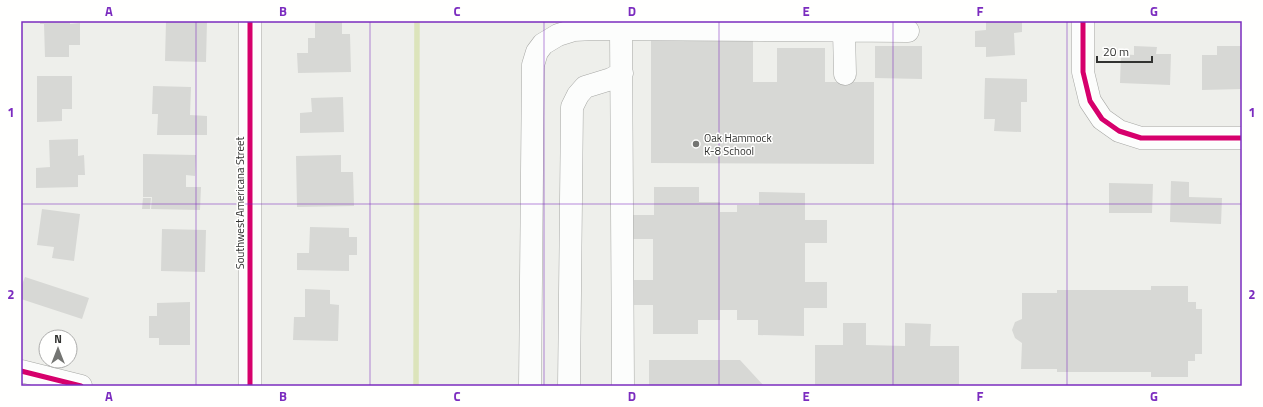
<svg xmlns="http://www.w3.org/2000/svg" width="1263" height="407" font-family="'Titillium Web',sans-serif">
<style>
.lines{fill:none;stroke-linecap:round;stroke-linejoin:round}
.stream{stroke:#dce4bb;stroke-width:5.5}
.building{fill:#d7d8d5}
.minor-casing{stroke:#a7a8a5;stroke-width:23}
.minor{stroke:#fcfdfc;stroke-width:22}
.cycleway-casing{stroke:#fffffe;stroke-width:8}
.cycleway{stroke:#d6006c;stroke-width:5}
.grid{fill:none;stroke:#7b2cbf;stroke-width:1;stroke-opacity:0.55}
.poi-dot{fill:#747572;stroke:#fffffe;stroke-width:1.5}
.labels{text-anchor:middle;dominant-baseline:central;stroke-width:3;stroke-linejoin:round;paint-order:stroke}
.poi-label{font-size:11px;fill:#323331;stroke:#fffffe;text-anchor:start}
.street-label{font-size:11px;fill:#323331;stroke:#fffffe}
.neatline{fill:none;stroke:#7b2cbf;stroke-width:1.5}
.grid-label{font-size:13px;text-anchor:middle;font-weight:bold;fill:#7b2cbf}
</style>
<rect width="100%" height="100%" fill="#eeefeb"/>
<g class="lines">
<path class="stream" d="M 416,386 L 417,21"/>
</g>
<path class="building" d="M 40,21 L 70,21 L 70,24 L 80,23 L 80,45 L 69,45 L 69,57 L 45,57 L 44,24 L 40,24 Z
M 166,21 L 207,21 L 206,62 L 165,61 Z
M 315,21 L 342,21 L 342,34 L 350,34 L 351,72 L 298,73 L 297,53 L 308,53 L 308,38 L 315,38 Z
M 986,21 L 1022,21 L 1022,32 L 1014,33 L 1015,55 L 986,57 L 986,47 L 975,47 L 975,31 L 986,30 Z
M 651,39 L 753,39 L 753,82 L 777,82 L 777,48 L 825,48 L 825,82 L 874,82 L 874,164 L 651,163 Z
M 875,46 L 922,46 L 922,79 L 875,78 Z
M 1134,46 L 1157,47 L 1156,54 L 1171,54 L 1170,85 L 1120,83 L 1121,54 L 1134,55 Z
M 1217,46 L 1242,46 L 1242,89 L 1202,90 L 1202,55 L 1217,55 Z
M 37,76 L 72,76 L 72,109 L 62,109 L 62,121 L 37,122 Z
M 985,78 L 1027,79 L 1027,102 L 1021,102 L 1021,132 L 994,131 L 995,119 L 984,119 Z
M 153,86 L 191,87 L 190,115 L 207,116 L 207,135 L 157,135 L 158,114 L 152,114 Z
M 343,97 L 344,132 L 300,133 L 300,113 L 312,112 L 311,98 Z
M 78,139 L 78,156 L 84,155 L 85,175 L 78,175 L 78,187 L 36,188 L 36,168 L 50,167 L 49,140 Z
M 143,154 L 196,155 L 195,176 L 186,175 L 186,187 L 201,187 L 200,210 L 151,209 L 152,197 L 143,197 Z
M 341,155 L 341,172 L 353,172 L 354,206 L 297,207 L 296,156 Z
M 1171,181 L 1189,182 L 1189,197 L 1222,198 L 1221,224 L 1170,222 Z
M 1109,183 L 1153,184 L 1152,213 L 1109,213 Z
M 654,187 L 699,187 L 699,202 L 720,202 L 720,212 L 737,212 L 737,205 L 759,205 L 759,192 L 805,193 L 805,220 L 827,220 L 827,243 L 805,243 L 805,282 L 827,282 L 827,308 L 804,308 L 804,336 L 758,335 L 758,320 L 737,320 L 737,310 L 720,310 L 720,320 L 698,320 L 698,334 L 653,334 L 653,305 L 629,305 L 629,280 L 653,280 L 653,239 L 630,239 L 630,215 L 654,215 Z
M 1240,190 L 1242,190 L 1242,215 L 1240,215 Z
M 143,198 L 151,198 L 150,209 L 142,209 Z
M 42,209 L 80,214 L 74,261 L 52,258 L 54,247 L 37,245 Z
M 310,227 L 349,228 L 349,237 L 357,237 L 357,255 L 349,255 L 349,271 L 297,270 L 297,253 L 309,253 Z
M 162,229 L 206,230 L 205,272 L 161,271 Z
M 25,277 L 89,298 L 82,319 L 21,299 L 21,287 Z
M 1151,286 L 1188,286 L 1188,302 L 1196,302 L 1196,309 L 1202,309 L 1202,354 L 1195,354 L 1195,361 L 1188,361 L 1188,377 L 1151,377 L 1151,372 L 1057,372 L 1057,369 L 1021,369 L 1022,343 L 1015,338 L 1012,330 L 1015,322 L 1022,319 L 1022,293 L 1057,293 L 1057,290 L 1151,290 Z
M 305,289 L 330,290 L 330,304 L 339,305 L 338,341 L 293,340 L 294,317 L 305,317 Z
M 190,302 L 190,345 L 159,345 L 159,338 L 149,338 L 149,316 L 157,316 L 157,303 Z
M 843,323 L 866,323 L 866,345 L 905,346 L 905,323 L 931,324 L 930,346 L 959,346 L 959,386 L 815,386 L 815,345 L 843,345 Z
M 649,360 L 740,360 L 764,386 L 649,386 Z"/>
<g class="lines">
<defs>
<path id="minor" d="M 1083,21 L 1083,72 L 1090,101 L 1102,119 L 1119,131 L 1141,138 L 1242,138
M 621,30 L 623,386
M 844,31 L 845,74
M 21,371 L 81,386
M 250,386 L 250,21
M 530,386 L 533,65 L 537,52 L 543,44 L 558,35 L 574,30 L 594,29 L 908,31
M 569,386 L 572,107 L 578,95 L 585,87 L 611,79 L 622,73"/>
</defs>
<use href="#minor" class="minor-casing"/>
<use href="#minor" class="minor"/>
<defs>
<path id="cycleway" d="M 1083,21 L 1083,72 L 1090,101 L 1102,119 L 1119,131 L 1141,138 L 1242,138
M 21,371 L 81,386
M 250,386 L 250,21"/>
</defs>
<use href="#cycleway" class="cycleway-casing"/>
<use href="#cycleway" class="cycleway"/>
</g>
<path class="grid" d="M 196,21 L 196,386M 370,21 L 370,386M 544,21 L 544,386M 719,21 L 719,386M 893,21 L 893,386M 1067,21 L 1067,386M 21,204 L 1242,204"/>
<circle class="poi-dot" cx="696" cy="144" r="4"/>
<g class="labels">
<g class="poi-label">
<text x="704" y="138">Oak Hammock<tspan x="704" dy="13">K-8 School</tspan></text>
</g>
<g class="street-label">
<text transform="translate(240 203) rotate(-90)">Southwest Americana Street</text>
</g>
</g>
<rect width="1263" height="407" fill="none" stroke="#fffffe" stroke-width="44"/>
<g transform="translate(58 349)"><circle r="19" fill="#fffffe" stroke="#adadac"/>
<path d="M0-3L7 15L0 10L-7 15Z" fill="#747572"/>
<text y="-6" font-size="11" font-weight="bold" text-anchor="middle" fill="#323331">N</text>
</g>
<path d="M1097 56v6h55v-6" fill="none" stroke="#323331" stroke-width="2"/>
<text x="1103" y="56" font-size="12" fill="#323331" stroke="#fffffe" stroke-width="3" paint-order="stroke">20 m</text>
<rect x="22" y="22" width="1219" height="363" class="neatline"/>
<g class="grid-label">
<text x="109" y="16">A</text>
<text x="283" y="16">B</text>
<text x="457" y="16">C</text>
<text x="632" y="16">D</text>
<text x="806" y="16">E</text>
<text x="980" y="16">F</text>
<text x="1154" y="16">G</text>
<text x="11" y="117">1</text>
<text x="1252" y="117">1</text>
<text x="11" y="299">2</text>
<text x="1252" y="299">2</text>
<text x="109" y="401">A</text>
<text x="283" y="401">B</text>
<text x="457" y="401">C</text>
<text x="632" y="401">D</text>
<text x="806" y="401">E</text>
<text x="980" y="401">F</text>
<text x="1154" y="401">G</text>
</g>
</svg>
